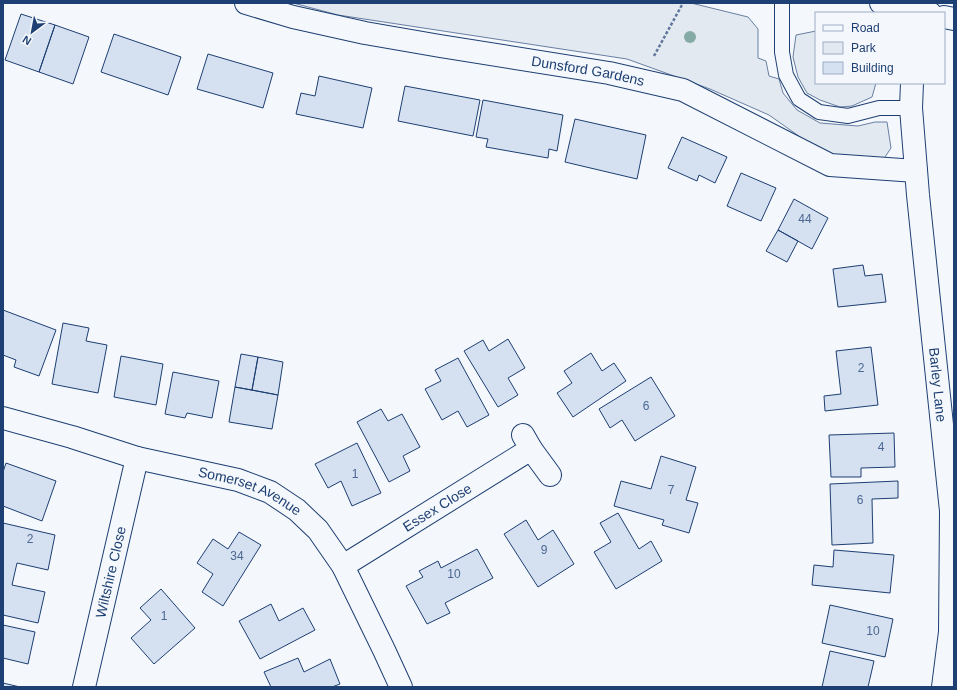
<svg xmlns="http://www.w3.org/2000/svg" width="957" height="690" font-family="Arial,sans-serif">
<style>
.green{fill:#e3e9f0;stroke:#687fa3}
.building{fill:#d5e0f0;stroke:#1d3f73}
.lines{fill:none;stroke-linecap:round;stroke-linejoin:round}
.lane-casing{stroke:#1d3f73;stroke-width:16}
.street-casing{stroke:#1d3f73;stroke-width:24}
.secondary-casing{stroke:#1d3f73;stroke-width:24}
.path{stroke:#5e769c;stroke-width:2.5;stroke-dasharray:3 2;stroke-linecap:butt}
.lane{stroke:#f4f7fb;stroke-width:14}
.street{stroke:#f4f7fb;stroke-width:22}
.secondary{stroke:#f4f7fb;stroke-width:22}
.tree{fill:#86aba6}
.labels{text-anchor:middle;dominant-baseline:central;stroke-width:3;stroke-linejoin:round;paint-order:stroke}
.number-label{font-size:12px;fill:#4b6792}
.street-label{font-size:14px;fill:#1d3f73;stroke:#f4f7fb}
</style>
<rect width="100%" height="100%" fill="#f4f7fb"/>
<path class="green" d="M 293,3 L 691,3 L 748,17 L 758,29 L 758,58 L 766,61 L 769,76 L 779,79 L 783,93 L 797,110 L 820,123 L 858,126 L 875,122 L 887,122 L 891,148 L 883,160 L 860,162 L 820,151 L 769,115 L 710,89 L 627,59 L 338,15 Z
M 816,31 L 816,83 L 876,83 L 872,97 L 852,106 L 840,107 L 820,100 L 807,93 L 798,77 L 793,57 L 796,35 Z"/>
<path class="building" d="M 21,14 L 55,25 L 39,72 L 5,60 Z
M 55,25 L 89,37 L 73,84 L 39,72 Z
M 114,34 L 181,57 L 168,95 L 101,72 Z
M 208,54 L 273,73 L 263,108 L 197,89 Z
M 319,76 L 372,88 L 363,128 L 296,114 L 301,93 L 315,96 Z
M 405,86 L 480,100 L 473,136 L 398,121 Z
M 483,100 L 563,115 L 557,151 L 549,149 L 548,158 L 486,147 L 488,139 L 476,137 Z
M 575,119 L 646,135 L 637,179 L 565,162 Z
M 682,137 L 727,157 L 715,183 L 699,175 L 697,181 L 668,168 Z
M 741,173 L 776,188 L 761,221 L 727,206 Z
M 794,199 L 828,218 L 812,249 L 778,230 Z
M 778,230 L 798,241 L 787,262 L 766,251 Z
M 863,265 L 865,276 L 882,274 L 886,302 L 838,307 L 833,269 Z
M 3,310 L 56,330 L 39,376 L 14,367 L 16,360 L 3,355 Z
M 63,323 L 89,328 L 86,341 L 107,345 L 98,393 L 52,384 Z
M 508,339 L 525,368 L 508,378 L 518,395 L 498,407 L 464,351 L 483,340 L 489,351 Z
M 871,347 L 878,405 L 825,411 L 824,396 L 841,394 L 836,351 Z
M 591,353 L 602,371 L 614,363 L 626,381 L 573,417 L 557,393 L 572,383 L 564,371 Z
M 241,354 L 258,357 L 252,390 L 235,387 Z
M 121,356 L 163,364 L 156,405 L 114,397 Z
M 258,357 L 283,362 L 278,395 L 252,390 Z
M 458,358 L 489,415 L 467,427 L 458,411 L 442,420 L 425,389 L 441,381 L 435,370 Z
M 173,372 L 219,381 L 212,418 L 187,413 L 185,418 L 165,414 Z
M 651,377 L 675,416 L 635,441 L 622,420 L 610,428 L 599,409 Z
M 235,387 L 278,395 L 272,429 L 229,422 Z
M 381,409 L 388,421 L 402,414 L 420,447 L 403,456 L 410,471 L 389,482 L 357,422 Z
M 894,433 L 895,467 L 861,468 L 861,477 L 831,477 L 829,435 Z
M 357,443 L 381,493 L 352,506 L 341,481 L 328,488 L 315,464 Z
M 661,456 L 696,467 L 686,500 L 698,503 L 689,533 L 662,525 L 664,520 L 614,506 L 621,481 L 651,489 Z
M 6,463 L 56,481 L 42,521 L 3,506 L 3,472 Z
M 898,481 L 898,498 L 872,499 L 873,543 L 832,545 L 830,484 Z
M 618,513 L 639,549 L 651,541 L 662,561 L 616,589 L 594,552 L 611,542 L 600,523 Z
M 526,520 L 538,540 L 553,530 L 574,564 L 538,587 L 504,534 Z
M 3,523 L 55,535 L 48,570 L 17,563 L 12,585 L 45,592 L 38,623 L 3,615 Z
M 239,532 L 261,545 L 223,606 L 202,592 L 213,574 L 197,563 L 213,539 L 228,549 Z
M 477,549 L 493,578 L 445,603 L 450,613 L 427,624 L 406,586 L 423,577 L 419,571 L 438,561 L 441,568 Z
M 834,550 L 894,555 L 890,593 L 812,585 L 814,565 L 833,567 Z
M 161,589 L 195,628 L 154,664 L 131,638 L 151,620 L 140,608 Z
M 271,604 L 279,621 L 303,608 L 315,630 L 260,659 L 239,621 Z
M 830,605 L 893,619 L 885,657 L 822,643 Z
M 3,625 L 35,632 L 28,664 L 3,658 Z
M 830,651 L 874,661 L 868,687 L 822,687 Z
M 298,658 L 304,672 L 330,659 L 340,684 L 332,687 L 271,687 L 264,672 Z
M 3,683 L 20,687 L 3,687 Z"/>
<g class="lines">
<defs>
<path id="lane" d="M 782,3 L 782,52 L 786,75 L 799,99 L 819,112 L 848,116 L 879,108 L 911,108"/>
<g id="street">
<path id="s1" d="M 246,3 L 293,17 L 365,33 L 440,46 L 609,73 L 683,90 L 830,165 L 916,171"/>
<path id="s2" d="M 912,83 L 911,108 L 918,195 L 951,511 L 950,632 L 943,687"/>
<path id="s3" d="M 3,418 L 72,437 L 137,458 L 238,480 L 270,492 L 297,510 L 318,530 L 343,566 L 384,650 L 401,687"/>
<path d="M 531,449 L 550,475"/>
<path id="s4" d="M 343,566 L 531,449 L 523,435"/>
<path id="s5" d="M 84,687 L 137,458"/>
</g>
<path id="secondary" d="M 881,3 L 930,13
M 944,17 L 954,19"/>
</defs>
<use href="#lane" class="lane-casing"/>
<use href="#street" class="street-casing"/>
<use href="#secondary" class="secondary-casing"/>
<path class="path" d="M 654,56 L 683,3"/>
<use href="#lane" class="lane"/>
<use href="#street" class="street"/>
<use href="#secondary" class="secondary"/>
</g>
<circle class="tree" cx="690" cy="37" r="6"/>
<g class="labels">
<g class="number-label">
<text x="805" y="219">44</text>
<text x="861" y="368">2</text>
<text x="646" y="406">6</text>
<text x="881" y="447">4</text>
<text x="355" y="474">1</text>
<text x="671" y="490">7</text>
<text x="860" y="500">6</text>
<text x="30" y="539">2</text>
<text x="544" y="550">9</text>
<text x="237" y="556">34</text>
<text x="454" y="574">10</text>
<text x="164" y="616">1</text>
<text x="873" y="631">10</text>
</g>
<g class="street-label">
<text stroke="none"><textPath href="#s1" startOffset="349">Dunsford Gardens</textPath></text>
<text stroke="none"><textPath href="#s2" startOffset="303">Barley Lane</textPath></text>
<text stroke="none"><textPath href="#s3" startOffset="258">Somerset Avenue</textPath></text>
<text stroke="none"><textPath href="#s4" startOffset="111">Essex Close</textPath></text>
<text stroke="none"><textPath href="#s5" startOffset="118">Wiltshire Close</textPath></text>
</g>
</g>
<rect width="957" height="690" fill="none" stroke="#1d3f73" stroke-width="8"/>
<rect x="815" y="12" width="130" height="72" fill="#f4f7fb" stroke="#9eadc5"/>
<rect x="823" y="25" width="20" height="6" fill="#f4f7fb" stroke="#9eadc5"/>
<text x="851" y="32" font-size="12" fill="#1d3f73">Road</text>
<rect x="823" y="42" width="20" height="12" fill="#e3e9f0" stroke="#9eadc5"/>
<text x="851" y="52" font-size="12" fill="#1d3f73">Park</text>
<rect x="823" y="62" width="20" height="12" fill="#d5e0f0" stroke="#9eadc5"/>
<text x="851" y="72" font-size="12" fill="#1d3f73">Building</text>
<g transform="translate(32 32) rotate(212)" stroke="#f4f7fb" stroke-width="3" paint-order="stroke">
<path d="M0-3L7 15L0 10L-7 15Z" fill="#1d3f73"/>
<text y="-6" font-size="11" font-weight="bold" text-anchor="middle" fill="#1d3f73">N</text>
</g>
</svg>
